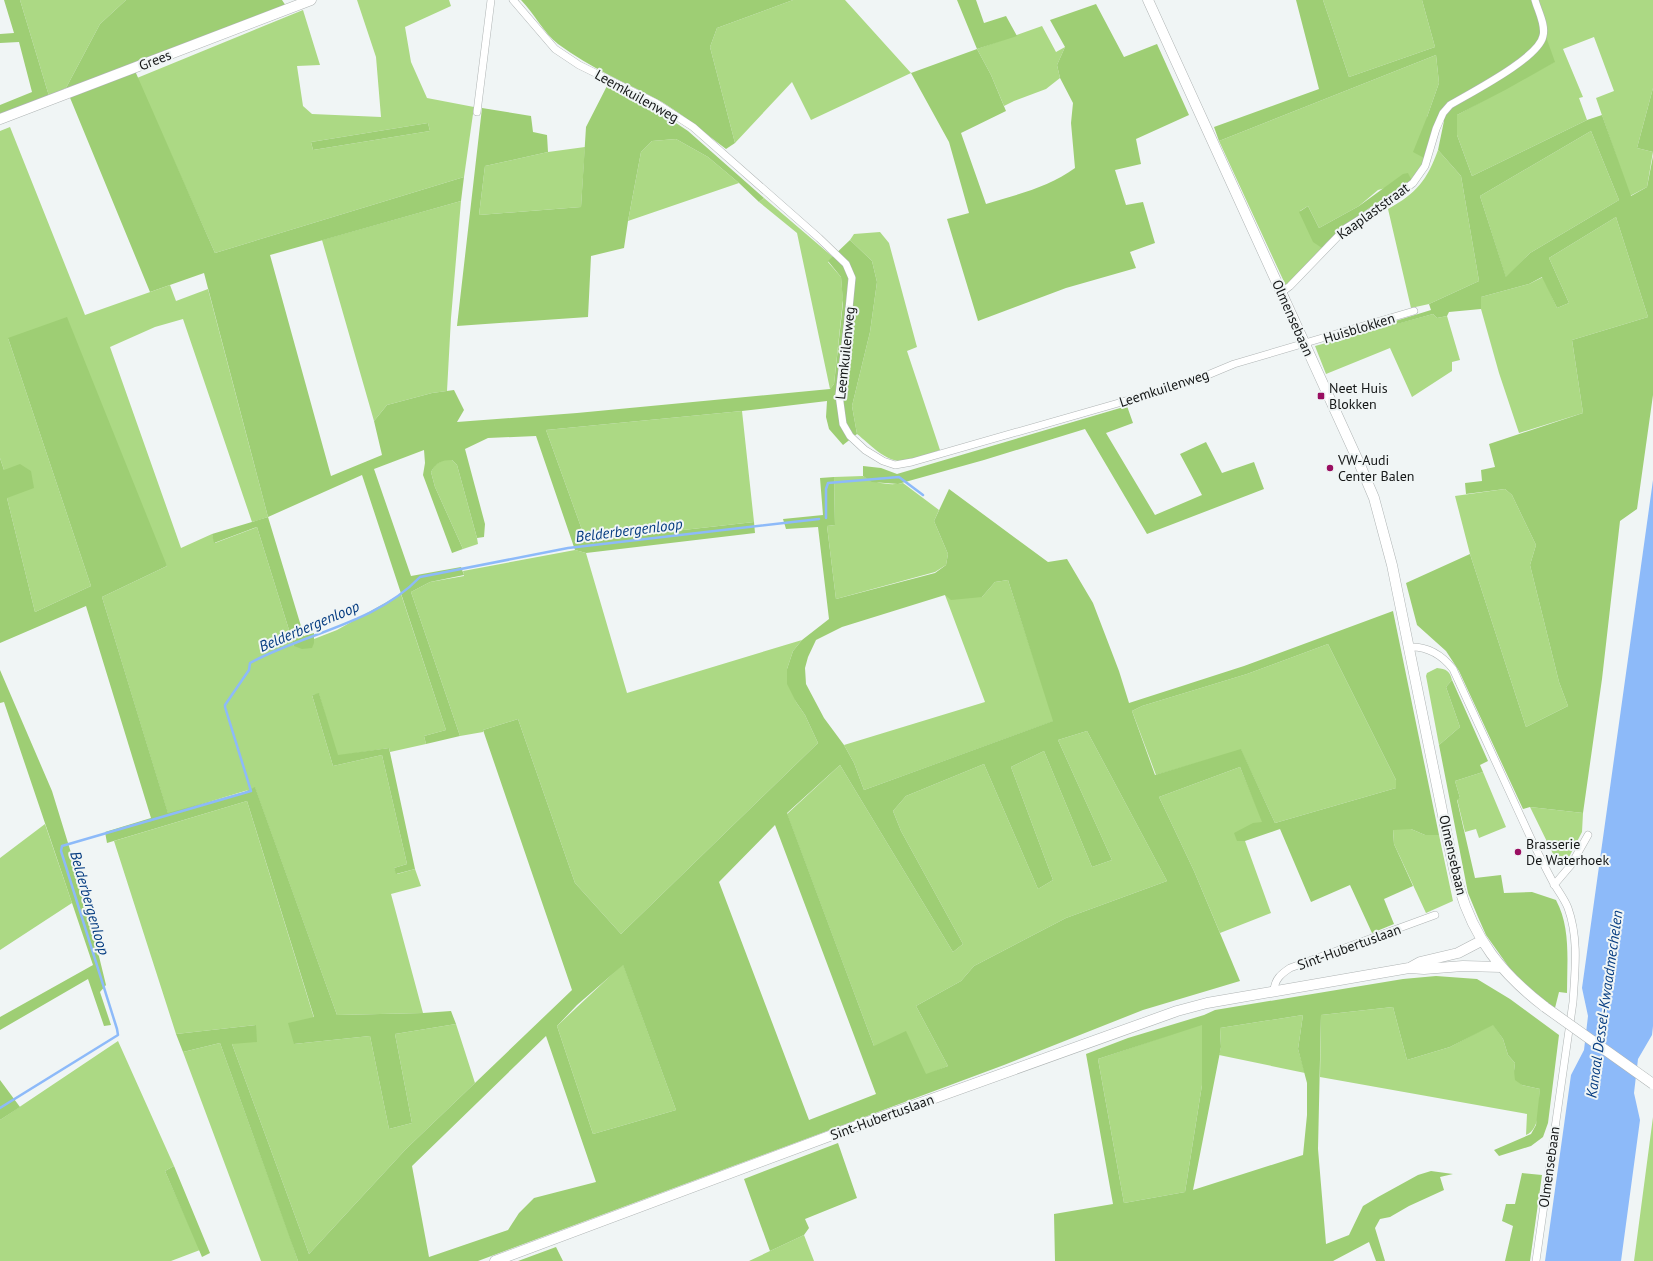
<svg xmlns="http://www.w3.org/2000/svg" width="1653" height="1261" font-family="'PT Sans',sans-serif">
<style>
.green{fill:#acd984;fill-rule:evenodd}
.forest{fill:#9ece74;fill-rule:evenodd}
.water{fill:#8dbaf9}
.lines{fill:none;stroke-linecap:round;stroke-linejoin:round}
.stream{stroke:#8dbaf9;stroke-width:2.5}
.street-casing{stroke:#afb4b4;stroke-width:8}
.secondary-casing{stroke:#afb4b4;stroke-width:11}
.street{stroke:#fff;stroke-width:7}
.secondary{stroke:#fff;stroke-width:10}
.secondary-bridge-casing{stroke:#afb4b4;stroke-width:11;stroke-linecap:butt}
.secondary-bridge{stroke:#fff;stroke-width:10}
.poi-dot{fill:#990e61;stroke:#f0f5f5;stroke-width:1.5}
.labels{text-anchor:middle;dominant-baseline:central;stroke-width:4;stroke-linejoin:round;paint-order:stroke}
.street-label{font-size:14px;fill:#151717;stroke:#f0f5f5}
.poi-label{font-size:14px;fill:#151717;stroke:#f0f5f5;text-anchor:start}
.water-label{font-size:15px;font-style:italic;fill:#053c81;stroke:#f0f5f5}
</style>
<rect width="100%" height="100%" fill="#f0f5f5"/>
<path class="green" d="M 20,0 L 126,0 L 100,24 L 66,88 L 49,96 Z
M 357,0 L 449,0 L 451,6 L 405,27 L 411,62 L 427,98 L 474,107 L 464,177 L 215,253 L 137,78 L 303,10 L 320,65 L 297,66 L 303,106 L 312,114 L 381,117 L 376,57 ZM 428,123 L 430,131 L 313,150 L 311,142 Z
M 793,0 L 845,0 L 911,73 L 811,120 L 792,82 L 735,143 L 710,47 L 717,28 Z
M 1323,0 L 1422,0 L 1435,47 L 1349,77 Z
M 1533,0 L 1653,0 L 1653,88 L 1637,148 L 1653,152 L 1647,187 L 1630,196 L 1596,98 L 1614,91 L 1594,37 L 1563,49 L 1583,97 L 1579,98 L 1587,120 L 1472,176 L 1457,135 L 1457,115 L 1554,62 Z
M 1042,26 L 1056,52 L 1065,47 L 1057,65 L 1060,78 L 1046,89 L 1014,101 L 1004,106 L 991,75 L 977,49 Z
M 1436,55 L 1439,83 L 1427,117 L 1426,159 L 1412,181 L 1378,190 L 1359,206 L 1319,228 L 1308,206 L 1300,211 L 1322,248 L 1286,286 L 1219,141 Z
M 10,127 L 85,315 L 170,285 L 176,301 L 208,289 L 268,517 L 252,522 L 183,319 L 155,327 L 110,347 L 181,548 L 212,534 L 215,543 L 257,527 L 294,646 L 314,643 L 314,639 L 337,630 L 401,594 L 446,730 L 424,736 L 426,744 L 390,752 L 389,748 L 337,756 L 319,694 L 312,695 L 333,766 L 382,755 L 407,864 L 394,868 L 397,874 L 415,869 L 421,886 L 391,894 L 423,1013 L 337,1015 L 255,788 L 168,814 L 102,597 L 167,566 L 8,338 L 91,586 L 35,612 L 7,498 L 4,470 L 0,458 L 0,131 Z
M 1591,131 L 1619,200 L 1530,253 L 1506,278 L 1480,196 Z
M 676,139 L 708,157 L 739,183 L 628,221 L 641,152 L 652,141 Z
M 585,147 L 581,207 L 479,215 L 485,166 L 548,152 Z
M 1438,150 L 1461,176 L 1479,281 L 1429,304 L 1411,308 L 1388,209 C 1417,193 1427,180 1438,150 Z
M 764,198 L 833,257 L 828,262 L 841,277 L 843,300 L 834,384 L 830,389 L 797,233 L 759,202 Z
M 461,201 L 451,318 L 447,391 L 432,393 L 387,405 L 374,421 L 322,240 Z
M 1616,217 L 1648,317 L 1572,340 L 1583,413 L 1519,433 L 1499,373 L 1481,309 L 1481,297 L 1529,284 L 1543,277 L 1557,308 L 1569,303 L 1549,258 Z
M 880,232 L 889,243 L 917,347 L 907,351 L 940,450 C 928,454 916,459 904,461 C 886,463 870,444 857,434 L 852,406 L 870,332 L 877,282 L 872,261 L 850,240 L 854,234 Z
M 1433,314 L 1437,318 L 1447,316 L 1460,360 L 1452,362 L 1452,371 L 1412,397 L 1390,348 L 1326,374 L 1315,346 Z
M 742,411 L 754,522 L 586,541 L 546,430 Z
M 443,460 L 452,460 L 457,465 L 477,538 L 478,544 L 463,549 L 435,487 L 431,472 L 435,465 Z
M 863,476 C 874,483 890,486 903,483 L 939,510 L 934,521 L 948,554 L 946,565 L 935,572 L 836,599 L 827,526 L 835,525 L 834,477 Z
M 1505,489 L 1512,495 L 1536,545 L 1530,565 L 1559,682 L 1568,706 L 1526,727 L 1470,554 L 1455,496 Z
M 575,550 L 586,553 L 627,693 L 802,640 L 793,651 L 787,669 L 796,702 L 805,715 L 818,743 L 621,934 L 575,883 L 518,719 L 483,730 L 483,732 L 460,736 L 411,592 L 430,582 L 464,576 L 463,571 Z
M 1008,580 L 1054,721 L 864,790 L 854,763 L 844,745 L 985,702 L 945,595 L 982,597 L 995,582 Z
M 1328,644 L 1396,780 L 1396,788 L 1275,823 L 1241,750 L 1156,775 L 1132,711 L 1142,706 L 1247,674 Z
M 1437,668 C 1446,669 1450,671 1452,680 L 1446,687 L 1460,727 L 1439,745 L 1426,676 L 1427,673 Z
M 1087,731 L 1167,881 L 1066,918 L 974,966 L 961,981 L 916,1006 L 948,1066 L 926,1075 L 874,1046 L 787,814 L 840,765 L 953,952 L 963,944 L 901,831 L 893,811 L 906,796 L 984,764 L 1038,889 L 1053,880 L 1011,767 L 1044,751 L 1092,867 L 1112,860 L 1058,740 Z
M 1240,767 L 1263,822 L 1237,841 L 1245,841 L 1271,913 L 1220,933 L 1194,871 L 1159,797 Z
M 1483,772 L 1506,827 L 1479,838 L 1476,829 L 1465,832 L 1457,799 L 1460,798 L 1455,781 Z
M 247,801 L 314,1018 L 294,1044 L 370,1036 L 389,1129 L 412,1123 L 395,1034 L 456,1024 L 475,1083 L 406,1149 L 309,1254 L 232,1044 L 256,1025 L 176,1034 L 114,841 Z
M 1530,807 L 1583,813 L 1582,832 L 1568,859 L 1554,856 Z
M 45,824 L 72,903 L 0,950 L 0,858 Z
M 1393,829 L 1411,829 L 1425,835 L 1439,835 L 1453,901 L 1426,913 L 1394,844 Z
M 623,964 L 676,1110 L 593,1134 L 557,1026 Z
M 1393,1007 L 1407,1060 L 1450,1047 L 1493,1024 L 1503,1039 L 1508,1055 L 1515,1063 L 1514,1071 L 1522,1085 L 1540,1089 C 1539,1103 1541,1129 1526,1135 L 1527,1114 L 1320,1077 L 1321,1015 Z
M 1303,1015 L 1298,1049 L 1305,1073 L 1219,1055 L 1221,1047 L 1220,1028 Z
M 1202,1024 L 1202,1085 L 1185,1192 L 1124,1203 L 1098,1059 Z
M 118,1041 L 174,1166 L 165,1171 L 200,1250 L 171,1261 L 0,1261 L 0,1120 Z
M 220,1043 L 291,1240 L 298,1261 L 261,1261 L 183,1052 Z
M 1653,1114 L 1653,1261 L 1634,1261 L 1653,1117 Z
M 804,1235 L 814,1261 L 749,1261 Z"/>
<path class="forest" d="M 4,0 L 20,0 L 49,96 L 0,115 L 0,105 L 32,92 L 19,42 L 0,43 L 0,34 L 14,33 Z
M 126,0 L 282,0 L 286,6 L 132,64 L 215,253 L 464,177 L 461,201 L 270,255 L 331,476 L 382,455 L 374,421 L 387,405 L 432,393 L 454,390 L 464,410 L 457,422 L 577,413 L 830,389 L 834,384 L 843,303 L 841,277 L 828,261 L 850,240 L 872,261 L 877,282 L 870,332 L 852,406 L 857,434 L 843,445 L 829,429 L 826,417 L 827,401 L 742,411 L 546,430 L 586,541 L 754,522 L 755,533 L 586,553 L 575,550 L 536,436 L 488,438 L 465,449 L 485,524 L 484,537 L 477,538 L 457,465 L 452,460 C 441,460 436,463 431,472 L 435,487 L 463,549 L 452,553 L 423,475 L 425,463 L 424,450 L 374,469 L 411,576 L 461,567 L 464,575 L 430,582 L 411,592 L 460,736 L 426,744 L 424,736 L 446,730 L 362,475 L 268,517 L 304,636 L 314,633 L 314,643 L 312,648 L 302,649 L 294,646 L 257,527 L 214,543 L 212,534 L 268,517 L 204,273 L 150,292 L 66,88 L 100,24 Z
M 521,0 L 793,0 L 717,28 L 710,47 L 735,143 L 726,149 C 705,133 685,116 662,102 C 627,83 590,68 558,44 C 543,32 534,13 521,0 Z
M 957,0 L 976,0 L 984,23 L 1006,16 L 1017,36 L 977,49 L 991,75 L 1006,111 L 961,133 L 986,204 C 1016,195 1049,187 1075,168 L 1071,123 L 1073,103 L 1060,78 L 1057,65 L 1065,47 L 1050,20 L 1096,4 L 1124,57 L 1157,44 L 1189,115 L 1136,139 L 1141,164 L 1115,170 L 1126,205 L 1143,202 L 1155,243 L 1130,252 L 1136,268 L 1066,288 L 978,321 L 947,219 L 969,213 L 949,142 L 911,73 L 977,49 Z
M 1296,0 L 1323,0 L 1349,77 L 1435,47 L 1422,0 L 1533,0 L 1555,62 L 1507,89 L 1457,115 L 1457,135 L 1472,176 L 1587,120 L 1602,115 L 1631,196 L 1647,187 L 1653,156 L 1653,395 L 1637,509 L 1620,521 L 1602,679 L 1583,813 L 1530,807 L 1523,809 L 1459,671 L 1446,651 L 1417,625 L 1406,583 L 1470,554 L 1526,727 L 1568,706 L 1559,682 L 1530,565 L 1536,545 L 1512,495 L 1505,489 L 1466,494 L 1465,483 L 1482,481 L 1481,470 L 1495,467 L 1489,444 L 1583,413 L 1572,340 L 1648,317 L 1616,217 L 1549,258 L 1569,303 L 1557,308 L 1542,277 L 1529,284 L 1481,297 L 1481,309 L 1449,312 L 1447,316 L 1437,318 L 1433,314 L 1390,326 L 1389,323 L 1431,310 L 1429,304 L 1479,281 L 1461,176 L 1438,150 L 1444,121 L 1441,121 L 1426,159 L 1413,152 L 1427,117 L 1439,83 L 1436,55 L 1219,141 L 1214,127 L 1319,89 ZM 1591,131 L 1619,200 L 1530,253 L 1506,277 L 1480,196 Z
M 608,84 L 655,109 L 688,131 L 764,198 L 759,202 L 739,183 L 708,157 L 676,139 L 652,141 L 641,152 L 628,221 L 624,248 L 591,256 L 588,317 L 457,326 L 482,108 L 531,116 L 533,132 L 547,135 L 548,152 L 485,166 L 479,215 L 581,207 L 586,127 Z
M 1653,88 L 1653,152 L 1637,148 Z
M 428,123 L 430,131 L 313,150 L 311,142 Z
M 1408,173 L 1412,181 C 1381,201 1346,220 1322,248 L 1313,242 L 1299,212 L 1308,206 L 1319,228 L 1359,206 L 1403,174 Z
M 67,317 L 167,566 L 102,597 L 168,813 L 244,792 L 255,787 L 337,1015 L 423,1013 L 451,1011 L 456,1024 L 395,1034 L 412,1123 L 389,1129 L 370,1036 L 294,1044 L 288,1023 L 314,1017 L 247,801 L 107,843 L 105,832 L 151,818 L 86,606 L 0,643 L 0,458 L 4,470 L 20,464 L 31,471 L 34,488 L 7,498 L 35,612 L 91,586 L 8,338 Z
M 1127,406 L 1133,423 L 1106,433 L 1155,515 L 1202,495 L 1180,454 L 1206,442 L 1222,473 L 1254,462 L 1264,489 L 1147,534 L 1085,429 L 984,460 L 898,484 L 872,482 L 863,476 L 863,466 L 881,468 L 897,474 Z
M 834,477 L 835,525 L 827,526 L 836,599 L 935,573 L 946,565 L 948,554 L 934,521 L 949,489 L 1048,562 L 1067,559 L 1093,603 L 1119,671 L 1129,703 L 1244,666 L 1393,611 L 1439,835 L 1425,835 L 1411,829 L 1393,830 L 1394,844 L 1413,886 L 1384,899 L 1394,924 L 1372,933 L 1350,885 L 1311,902 L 1280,829 L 1245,841 L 1237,841 L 1234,833 L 1253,823 L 1262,822 L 1240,767 L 1159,797 L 1194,871 L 1240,981 L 1143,1010 L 1004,1065 L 478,1261 L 298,1261 L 220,1043 L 183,1052 L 176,1034 L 256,1025 L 257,1042 L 232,1044 L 309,1254 L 406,1149 L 572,990 L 483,730 L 518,719 L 575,883 L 621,934 L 818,743 L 805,715 L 796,702 L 787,684 L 787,669 L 793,651 L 802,640 L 829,619 L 818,527 L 786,529 L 783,519 L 823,515 L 820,478 ZM 1008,580 L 1053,721 L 864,790 L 854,763 L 844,745 L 824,718 L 806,684 L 805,668 L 808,657 L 816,640 L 842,627 L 945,595 L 951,600 L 982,597 L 995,582 ZM 1328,644 L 1396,780 L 1396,788 L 1275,823 L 1241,749 L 1155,775 L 1132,711 L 1142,706 L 1247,674 ZM 1087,731 L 1167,881 L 1066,918 L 974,966 L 961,981 L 916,1006 L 948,1066 L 926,1074 L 906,1031 L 874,1046 L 787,813 L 840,765 L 953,952 L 963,944 L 901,831 L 893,811 L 906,796 L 984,764 L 1038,889 L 1053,880 L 1011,767 L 1044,751 L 1092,867 L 1112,860 L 1058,740 ZM 775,825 L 876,1094 L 809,1120 L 719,882 ZM 623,965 L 676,1110 L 593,1134 L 557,1026 L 577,1005 ZM 546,1036 L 596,1182 L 534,1198 L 519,1213 L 508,1230 L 429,1257 L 412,1166 Z
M 0,650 L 0,670 L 52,791 L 84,895 L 106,985 L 100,992 L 111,1025 L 104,1026 L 88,979 L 0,1030 L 0,1017 L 93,965 L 4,702 L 0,703 Z
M 1452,680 L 1488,761 L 1480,765 L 1483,772 L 1455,781 L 1460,798 L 1457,800 L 1475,878 L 1501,875 L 1504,893 L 1532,892 L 1556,900 C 1571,928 1567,961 1567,993 L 1559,992 L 1555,1008 L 1538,998 L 1518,980 L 1486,935 L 1478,917 L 1468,893 L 1439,745 L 1460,727 L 1446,687 Z
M 319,693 L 338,755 L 389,748 L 415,869 L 396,874 L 394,868 L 407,864 L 382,755 L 333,766 L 312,695 Z
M 1436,976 L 1477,979 L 1510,999 L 1559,1035 L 1548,1123 L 1543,1137 L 1531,1146 L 1499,1156 L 1494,1150 L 1531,1134 L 1536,1125 L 1540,1089 L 1522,1085 L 1515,1080 L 1514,1071 L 1515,1063 L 1508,1055 L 1503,1039 L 1493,1025 L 1450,1047 L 1407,1060 L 1393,1007 L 1321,1015 L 1318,1149 L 1326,1244 L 1349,1235 L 1363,1206 L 1378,1197 L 1418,1175 L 1431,1171 L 1453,1174 L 1440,1177 L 1444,1190 L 1409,1206 L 1390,1217 L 1380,1219 L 1375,1228 L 1385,1261 L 1376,1261 L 1369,1242 L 1333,1261 L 1055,1261 L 1054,1214 L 1113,1204 L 1086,1054 L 1128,1038 L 1204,1015 L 1215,1010 L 1403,979 ZM 1303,1015 L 1298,1049 L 1307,1083 L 1307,1115 L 1303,1155 L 1193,1190 L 1221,1047 L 1220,1028 ZM 1202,1025 L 1202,1085 L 1185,1192 L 1124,1203 L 1098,1059 Z
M 0,1080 L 20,1107 L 0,1120 Z
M 838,1143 L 857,1198 L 805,1219 L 809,1228 L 804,1235 L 770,1251 L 744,1179 Z
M 174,1166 L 210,1253 L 202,1257 L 165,1171 Z
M 1522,1173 L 1542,1175 L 1530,1261 L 1505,1261 L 1513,1226 L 1502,1221 L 1506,1204 L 1515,1204 Z
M 556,1247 L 563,1261 L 518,1261 Z"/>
<path class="water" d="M 1653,480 L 1653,1026 L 1652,1035 L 1638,1059 L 1634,1093 L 1640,1120 L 1621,1261 L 1545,1261 L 1571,1075 L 1584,1050 L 1588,1016 L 1582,988 Z"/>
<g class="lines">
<path class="stream" d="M 826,518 L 826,489 L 828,483 L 899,477 L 923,495
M 0,1108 L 118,1035 L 117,1029 L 61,851 L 62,846 L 251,791 L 225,707 L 225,705 L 249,670 L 250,663 C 305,633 375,624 420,577 L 568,548 L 819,519"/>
<defs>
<path id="street" d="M 513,0 L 555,49 L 579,65 L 656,103 L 693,127 L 819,238 L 846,264 L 852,278 L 848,319 L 839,395 L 843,424 L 850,436 L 865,450 L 883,461 L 895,465 L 912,462 L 1122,402 L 1198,379 L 1234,364 L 1414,311
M 477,112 L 491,0
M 1282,292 L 1290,286 L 1346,228 L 1389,201 L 1413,183 L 1425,166 L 1436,129 L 1443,113 L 1450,105 C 1470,93 1539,58 1543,36 C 1546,25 1538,11 1535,0
M 1409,647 C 1428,646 1442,655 1453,669 L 1533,843 C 1540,857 1547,871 1554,884 C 1559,892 1565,900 1568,908 C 1579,939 1575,970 1573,1002 L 1536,1261
M 1554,885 L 1571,865 L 1588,835
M 1274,990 C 1275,979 1281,974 1290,968 L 1435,915"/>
<path id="secondary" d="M 1148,0 L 1360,465 L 1374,498 L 1392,565 L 1449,845 C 1452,859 1454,873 1459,887 C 1474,939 1502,974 1545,1007
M 0,119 L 311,0
M 1411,967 L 1420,962 L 1458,953 L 1481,941
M 495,1261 L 851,1128 L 1177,1011 L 1207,1003 L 1409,968 L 1424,969 L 1463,966 L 1501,967"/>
</defs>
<use href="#street" class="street-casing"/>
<use href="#secondary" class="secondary-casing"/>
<use href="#street" class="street"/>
<use href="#secondary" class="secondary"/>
<defs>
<path id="secondary-bridge" d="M 1545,1007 L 1653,1084"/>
</defs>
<use href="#secondary-bridge" class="secondary-bridge-casing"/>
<use href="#secondary-bridge" class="secondary-bridge"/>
</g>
<g class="poi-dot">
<rect x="1317" y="392" width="8" height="8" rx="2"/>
<circle cx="1330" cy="468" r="4"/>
<circle cx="1518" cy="852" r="4"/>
</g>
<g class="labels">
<g class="street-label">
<text transform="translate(155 60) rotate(-21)">Grees</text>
<text transform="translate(637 96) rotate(29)">Leemkuilenweg</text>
<text transform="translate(1373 211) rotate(-36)">Kaaplaststraat</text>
<text transform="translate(1293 318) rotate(66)">Olmensebaan</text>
<text transform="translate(1359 328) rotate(-17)">Huisblokken</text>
<text transform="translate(845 353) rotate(-84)">Leemkuilenweg</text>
<text transform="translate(1164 388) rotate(-18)">Leemkuilenweg</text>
<text transform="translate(1453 855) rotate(77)">Olmensebaan</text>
<text transform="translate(1349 947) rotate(-20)">Sint-Hubertuslaan</text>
<text transform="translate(882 1117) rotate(-20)">Sint-Hubertuslaan</text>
<text transform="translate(1549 1167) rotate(-82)">Olmensebaan</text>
</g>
<g class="poi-label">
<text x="1329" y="388">Neet Huis<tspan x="1329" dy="16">Blokken</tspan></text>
<text x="1338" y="460">VW-Audi<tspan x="1338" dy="16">Center Balen</tspan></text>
<text x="1526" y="844">Brasserie<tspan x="1526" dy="16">De Waterhoek</tspan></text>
</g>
<g class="water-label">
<text transform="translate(629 530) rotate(-7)">Belderbergenloop</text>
<text transform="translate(309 626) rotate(-23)">Belderbergenloop</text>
<text transform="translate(90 903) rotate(74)">Belderbergenloop</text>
<text transform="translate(1604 1004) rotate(-82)">Kanaal Dessel-Kwaadmechelen</text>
</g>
</g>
</svg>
